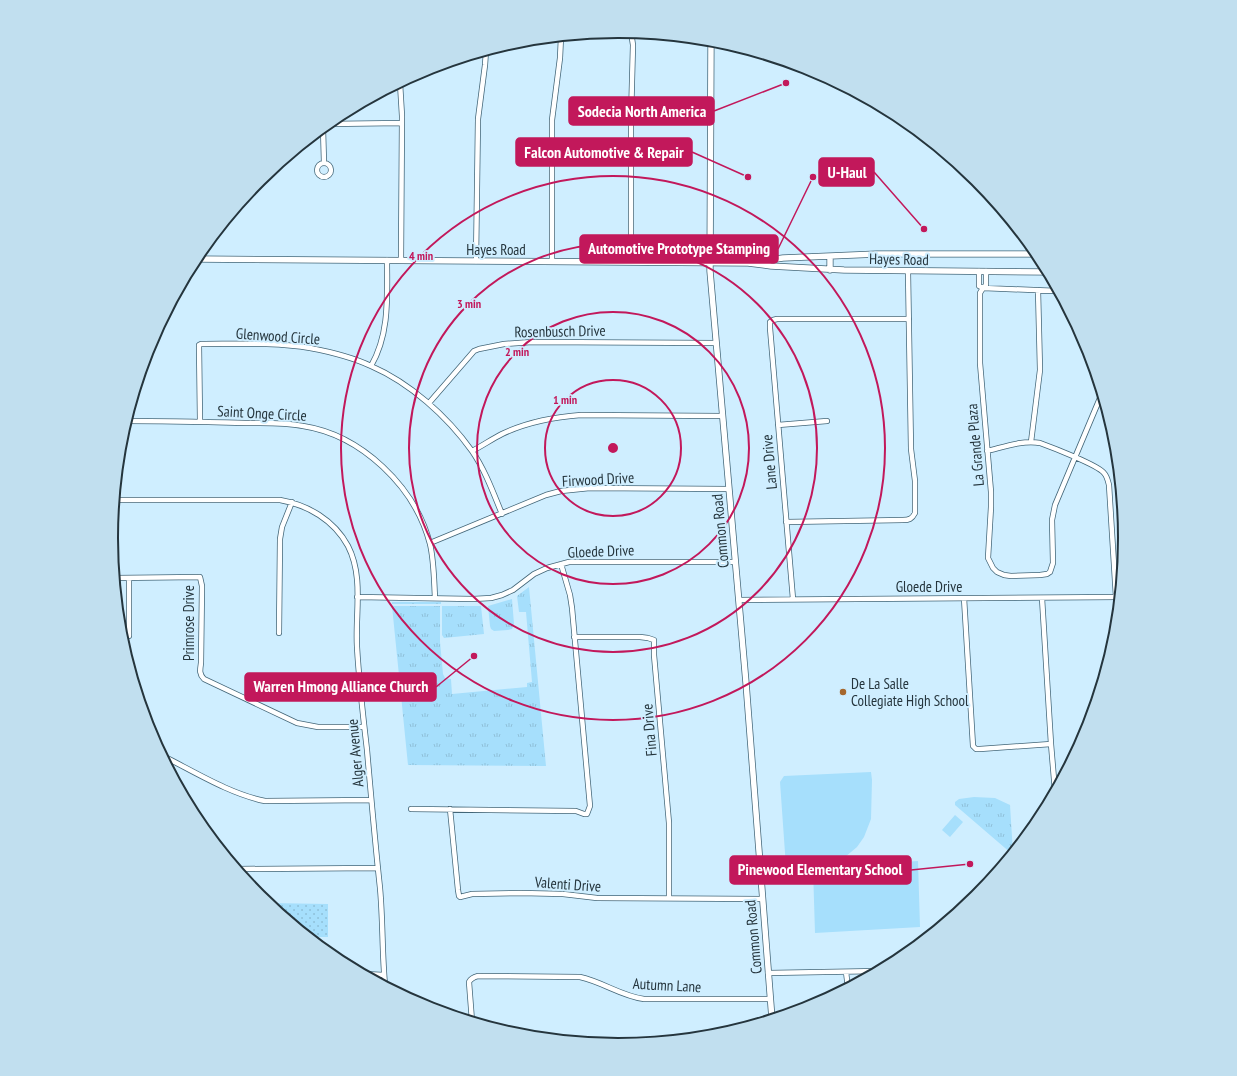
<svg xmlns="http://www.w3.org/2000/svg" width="1237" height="1076" font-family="'PT Sans Narrow',sans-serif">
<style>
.grass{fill:url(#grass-tufts)}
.garden{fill:url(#garden-dots)}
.pitch{fill:#a6dffc}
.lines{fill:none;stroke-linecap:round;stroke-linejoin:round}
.minor-casing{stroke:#436678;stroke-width:6}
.tertiary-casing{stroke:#436678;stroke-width:7}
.minor{stroke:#fff;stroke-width:4.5}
.tertiary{stroke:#fff;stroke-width:5.5}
.ring{fill:none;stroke:#c2185b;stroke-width:2}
.poi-dot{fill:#a5672d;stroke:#cfeeff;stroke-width:1.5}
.labels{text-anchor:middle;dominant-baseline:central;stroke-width:4;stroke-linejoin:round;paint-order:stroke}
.street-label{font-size:15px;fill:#25353d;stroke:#cfeeff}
.poi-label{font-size:15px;fill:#25353d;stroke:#cfeeff;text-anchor:start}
.rim{fill:none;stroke:#25353d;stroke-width:2}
.centre{fill:#c2185b;stroke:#cfeeff;stroke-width:2}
.ring-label{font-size:12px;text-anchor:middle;font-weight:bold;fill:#c2185b;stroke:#cfeeff;stroke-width:4;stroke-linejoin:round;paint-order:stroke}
.leader{fill:none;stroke:#c2185b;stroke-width:1.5}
.callout-dot{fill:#c2185b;stroke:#cfeeff;stroke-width:1.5}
.callout{fill:#c2185b;stroke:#c2185b;stroke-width:1.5}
.callout-label{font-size:16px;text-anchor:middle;font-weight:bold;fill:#fff}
</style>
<defs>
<pattern id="grass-tufts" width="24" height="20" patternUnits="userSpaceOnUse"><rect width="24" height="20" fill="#a6dffc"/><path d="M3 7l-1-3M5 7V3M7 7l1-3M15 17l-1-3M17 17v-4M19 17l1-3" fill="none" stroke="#8fc0d9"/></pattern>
<pattern id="garden-dots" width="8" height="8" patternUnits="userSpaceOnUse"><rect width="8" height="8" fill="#a6dffc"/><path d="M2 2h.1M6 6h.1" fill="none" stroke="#8fc0d9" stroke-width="1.8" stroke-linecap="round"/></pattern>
</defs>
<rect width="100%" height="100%" fill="#cfeeff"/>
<path class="grass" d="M 529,587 L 546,766 L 408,765 L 392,606 L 440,606 L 440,642 L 443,674 L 445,678 L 451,679 L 452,694 L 527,687 L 527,683 L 532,682 L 526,612 L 519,612 L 517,596 Z
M 512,599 L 514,624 L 512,629 L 508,630 L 494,631 L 491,629 L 490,626 L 488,606 Z
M 392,602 L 441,602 L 441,604 L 392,604 Z
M 442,606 L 481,606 L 484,634 L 444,638 L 442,635 Z
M 974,797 L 995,798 L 1010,805 L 1013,853 L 1012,854 L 955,805 L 955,802 L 959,799 Z"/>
<path class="garden" d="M 268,903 L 328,904 L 328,937 L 309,937 Z"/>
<path class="pitch" d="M 871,772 L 872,780 L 871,819 L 864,837 L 857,847 L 845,857 L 831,864 L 786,867 L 780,782 L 784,776 Z
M 955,815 L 963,822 L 950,837 L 942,830 Z
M 918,861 L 920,927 L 815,933 L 813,868 Z"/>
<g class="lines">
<defs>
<path id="minor" d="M 400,83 L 402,116 L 401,260
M 328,124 L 402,123
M 323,128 L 324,163
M317 170a7 7 0 1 1 14 0a7 7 0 1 1-14 0Z
M 476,261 L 478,119 L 485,65 L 486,51
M 552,261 L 552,120 L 560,58 L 561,37
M 631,261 L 631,118 L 633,45 L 631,32
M 979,271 L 979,286 L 983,288
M 986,271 L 986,285 L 983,288 L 980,293 L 980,363 L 991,492 L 991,507 L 988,558 L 993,568 L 997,572 L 1004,575 L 1011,576 L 1040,575 L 1047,574 L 1050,572 L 1053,563 L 1052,520 L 1055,505 L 1100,398 L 1101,392
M 983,288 L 1058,291
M 371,366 C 390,333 387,296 387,260
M 429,403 L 474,351 L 479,349 L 504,344 L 532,342 L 716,343
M 127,421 C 166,421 206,422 245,423 C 264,423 284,422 303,426 C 361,435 415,486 430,544 C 434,561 434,580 435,598
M 200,421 L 199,345 L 201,344 C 236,344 276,342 310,348 C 331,352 352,357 371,366 C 410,383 447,416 472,451 C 485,470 493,492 502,514
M 778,425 L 827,421
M 1031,442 L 1040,370 L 1038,290
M 472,451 C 482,446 492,439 502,434 C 527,422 554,417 581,415 L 722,416
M 987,451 C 1004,447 1022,440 1040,443 C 1051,447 1098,465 1104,473 C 1107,476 1108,481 1109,485 L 1116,597
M 115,500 L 280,500 C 308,505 334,520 348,546 C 364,577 355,614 357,647 C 359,681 363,716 367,750 C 371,796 375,842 380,888 C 383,921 382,953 385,985
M 786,522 L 903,520 C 909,520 912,519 915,513 L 915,481 L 911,449 L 908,272
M 430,543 L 546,495 L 561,491 L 590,488 L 728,489
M 115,578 L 200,577 L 202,586 L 201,663 C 200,670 199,674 204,679 L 297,723 L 318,727 L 364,727
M 357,597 L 473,599 L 491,598 L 502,595 L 513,590 L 534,574 L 547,568 L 569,562 L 735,562
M 964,598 L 973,746 L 976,749 L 980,749 L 1051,744
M 1042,598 L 1051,744 L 1055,791
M 793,599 L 770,328 L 770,322 L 773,320 L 777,319 L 909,319
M 739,600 L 1120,597
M 279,633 L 280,539 L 282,527 L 292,502
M 129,636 L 129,578
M 574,637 L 640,637 L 648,638 L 654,640 L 654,655 L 669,823 L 669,898
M 163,756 C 195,772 230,794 265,801 L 371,800
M 411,809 L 576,811 L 584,814 L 587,814 L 590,806 L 572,608 L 570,595 L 561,564
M 450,809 L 458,890 L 459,896 L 460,897 L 472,894 L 521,893 L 563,894 L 597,898 L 762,899
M 237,869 L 377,868
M 846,972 L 848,988
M 768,973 L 879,971
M 365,974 L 384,975
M 472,1021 L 469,982 C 471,978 474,977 478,976 L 580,977 C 603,982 621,996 644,999 L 770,999"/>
<path id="tertiary" d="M 711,40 L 710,271 L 746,683 L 772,1019
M 830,256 L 830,270
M 195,259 L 748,263 L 771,266 L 844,270 L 1049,272
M 755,262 L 783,258 L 877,254 L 1038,254"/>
</defs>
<use href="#minor" class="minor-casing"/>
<use href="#tertiary" class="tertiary-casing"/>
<use href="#minor" class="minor"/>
<use href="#tertiary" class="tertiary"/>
</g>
<g class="ring">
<circle cx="613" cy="448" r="68"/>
<circle cx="613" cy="448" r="136"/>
<circle cx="613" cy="448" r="204"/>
<circle cx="613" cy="448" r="272"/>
</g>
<circle class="poi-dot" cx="843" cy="692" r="4"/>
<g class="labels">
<g class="street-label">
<text x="496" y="249">Hayes Road</text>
<text transform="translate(899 259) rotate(1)">Hayes Road</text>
<text transform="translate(560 331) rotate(-1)">Rosenbusch Drive</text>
<text transform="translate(278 336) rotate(4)">Glenwood Circle</text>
<text transform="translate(262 413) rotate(3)">Saint Onge Circle</text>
<text transform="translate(975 445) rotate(-95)">La Grande Plaza</text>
<text transform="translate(769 462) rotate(-95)">Lane Drive</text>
<text transform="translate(598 479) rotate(-3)">Firwood Drive</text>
<text transform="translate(720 531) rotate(-95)">Common Road</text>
<text transform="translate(601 551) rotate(-2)">Gloede Drive</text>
<text x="929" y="586">Gloede Drive</text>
<text transform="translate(188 623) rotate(-90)">Primrose Drive</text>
<text transform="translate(649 730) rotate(-95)">Fina Drive</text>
<text transform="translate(355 753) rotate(-95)">Alger Avenue</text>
<text transform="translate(568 884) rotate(4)">Valenti Drive</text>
<text transform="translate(753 937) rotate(-95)">Common Road</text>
<text transform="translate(667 985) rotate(3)">Autumn Lane</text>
</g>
<g class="poi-label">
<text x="851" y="683">De La Salle<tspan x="851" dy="17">Collegiate High School</tspan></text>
</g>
</g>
<path d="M0 0H1237V1076H0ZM118 538a500 500 0 1 1 1000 0a500 500 0 1 1-1000 0Z" fill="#c1dfef" fill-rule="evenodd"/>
<path class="rim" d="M118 538a500 500 0 1 1 1000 0a500 500 0 1 1-1000 0Z"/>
<circle cx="613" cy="448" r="6" class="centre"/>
<g class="ring-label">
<text x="421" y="260">4 min</text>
<text x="469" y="308">3 min</text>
<text x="517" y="356">2 min</text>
<text x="565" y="404">1 min</text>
</g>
<path class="leader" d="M786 83L714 111M748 177L692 152M924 229L874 172M813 177L778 249M474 656L436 687M970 864L911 870"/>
<g class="callout-dot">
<circle cx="786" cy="83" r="4"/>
<circle cx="748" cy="177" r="4"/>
<circle cx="924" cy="229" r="4"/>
<circle cx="813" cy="177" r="4"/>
<circle cx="474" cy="656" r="4"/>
<circle cx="970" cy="864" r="4"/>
</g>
<g class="callout">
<rect x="569" y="97" width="145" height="28" rx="4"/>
<rect x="516" y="138" width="176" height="28" rx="4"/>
<rect x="819" y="158" width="55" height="28" rx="4"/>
<rect x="580" y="235" width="198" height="28" rx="4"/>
<rect x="245" y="673" width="191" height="28" rx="4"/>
<rect x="730" y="856" width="181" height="28" rx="4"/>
</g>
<g class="callout-label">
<text x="642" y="117">Sodecia North America</text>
<text x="604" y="158">Falcon Automotive &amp; Repair</text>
<text x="847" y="178">U-Haul</text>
<text x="679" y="254">Automotive Prototype Stamping</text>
<text x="341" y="692">Warren Hmong Alliance Church</text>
<text x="820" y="875">Pinewood Elementary School</text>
</g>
</svg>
